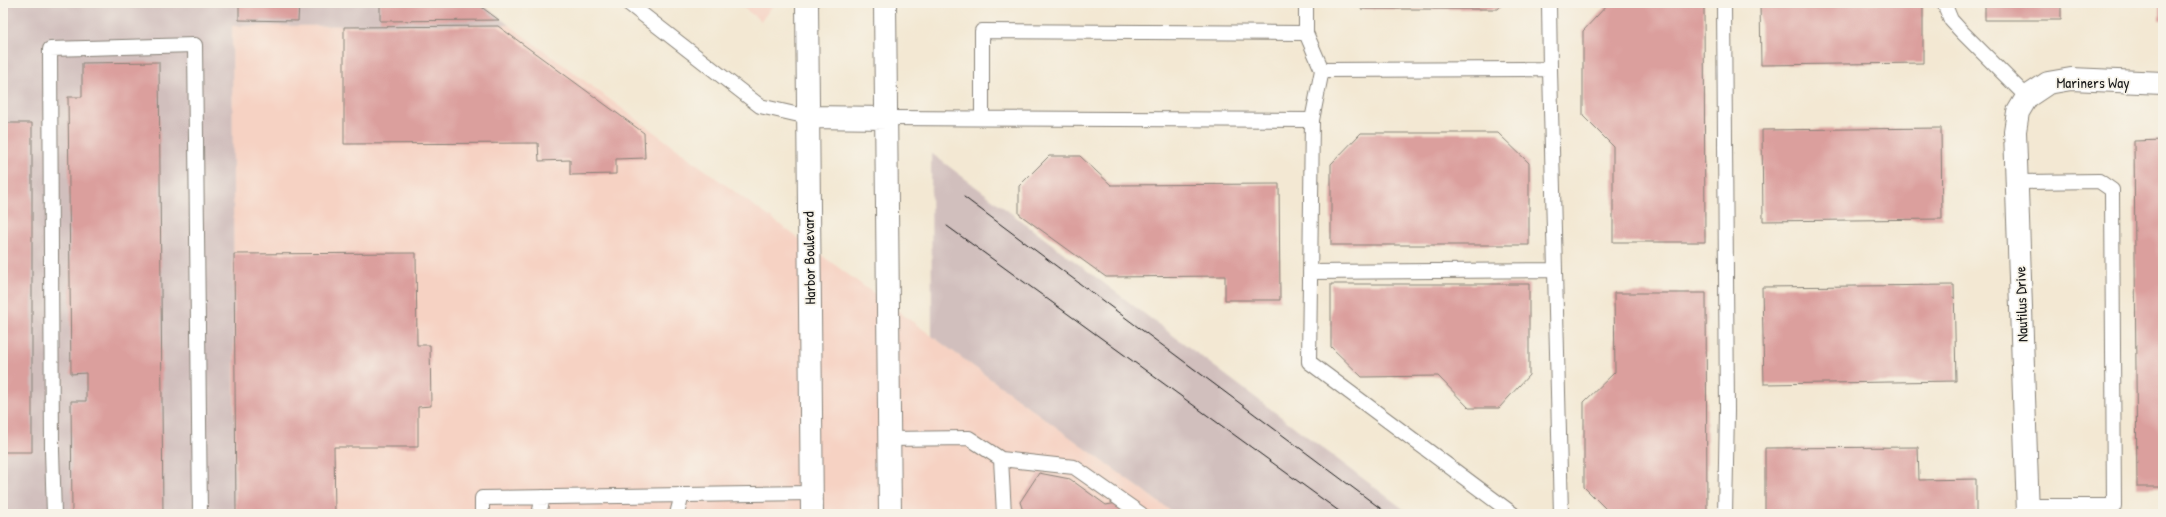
<svg xmlns="http://www.w3.org/2000/svg" width="2166" height="517" font-family="'Patrick Hand',sans-serif">
<style>
.built{fill:#f6d2c3}
.industrial{fill:#d1bfbd}
.building{fill:#db9f9d}
.lines{fill:none;stroke-linecap:round;stroke-linejoin:round}
.service-casing{stroke:#888278;stroke-width:16}
.minor-casing{stroke:#888278;stroke-width:24}
.primary-casing{stroke:#888278;stroke-width:24}
.service{stroke:#fff;stroke-width:14}
.minor{stroke:#fff;stroke-width:22}
.primary{stroke:#fff;stroke-width:22}
.tram{stroke:#1c1c1c;stroke-width:1}
.labels{text-anchor:middle;dominant-baseline:central;stroke-width:3.5;stroke-linejoin:round;paint-order:stroke}
.street-label{font-size:15px;fill:#1c1c1c;stroke:#f7f3e8}
</style>
<rect width="100%" height="100%" fill="#f7f3e8"/>
<filter id="ink" filterUnits="userSpaceOnUse"><feTurbulence type="fractalNoise" baseFrequency=".025" numOctaves="2"/><feDisplacementMap in="SourceGraphic" scale="8" xChannelSelector="R" yChannelSelector="G"/><feConvolveMatrix kernelMatrix="1 2 1 2 8 2 1 2 1" color-interpolation-filters="sRGB"/></filter>
<filter id="wash" filterUnits="userSpaceOnUse"><feTurbulence type="fractalNoise" baseFrequency=".012" numOctaves="4" result="noise"/><feDisplacementMap in="SourceGraphic" scale="16" xChannelSelector="R" yChannelSelector="G"/><feGaussianBlur stdDeviation="0.9" result="paint"/><feColorMatrix in="noise" values="0 0 0 0 0 0 0 0 0 0 0 0 0 0 0 0 0 1.4 0 .05"/><feComposite in="paint" operator="in"/></filter>
<g filter="url(#wash)">
<rect width="100%" height="100%" fill="#f3e8d3"/>
<path class="built" d="M 737,3 L 775,3 L 761,21 Z
M 509,25 L 727,186 L 1175,514 L 235,514 L 232,26 Z"/>
<path class="industrial" d="M 3,3 L 480,3 L 509,25 L 232,26 L 235,514 L 3,514 Z
M 931,153 L 1410,514 L 1175,514 L 932,336 Z"/>
<g id="blocks">
<path class="building" d="M 239,3 L 299,3 L 298,21 L 239,20 Z
M 380,3 L 476,3 L 499,20 L 380,21 Z
M 1355,3 L 1503,3 L 1498,9 L 1361,9 Z
M 1609,3 L 1704,3 L 1705,242 L 1613,242 L 1613,146 L 1583,116 L 1583,31 Z
M 1760,3 L 1923,3 L 1923,63 L 1761,65 Z
M 1985,3 L 2061,3 L 2061,20 L 1985,20 Z
M 2159,3 L 2163,3 L 2163,20 L 2159,20 Z
M 498,26 L 644,133 L 645,158 L 616,159 L 616,174 L 570,175 L 570,160 L 539,161 L 538,143 L 344,144 L 344,27 Z
M 159,62 L 163,514 L 72,514 L 71,401 L 86,401 L 86,373 L 71,374 L 68,97 L 82,97 L 82,63 Z
M 3,123 L 32,123 L 32,452 L 3,452 Z
M 1941,128 L 1942,219 L 1763,221 L 1762,130 Z
M 1361,133 L 1498,133 L 1529,163 L 1529,245 L 1331,245 L 1331,164 Z
M 2163,140 L 2163,487 L 2137,487 L 2134,141 Z
M 1049,156 L 1080,156 L 1111,185 L 1279,184 L 1280,300 L 1225,300 L 1225,276 L 1106,277 L 1019,214 L 1019,186 Z
M 416,253 L 417,345 L 430,345 L 431,406 L 418,407 L 418,447 L 334,447 L 335,514 L 236,514 L 234,254 Z
M 1331,284 L 1529,284 L 1529,375 L 1499,408 L 1469,408 L 1438,376 L 1362,377 L 1331,347 Z
M 1954,285 L 1956,381 L 1764,384 L 1762,287 Z
M 1614,293 L 1706,293 L 1707,514 L 1611,514 L 1584,487 L 1584,402 L 1615,372 Z
M 1918,447 L 1919,480 L 1976,479 L 1976,514 L 1765,514 L 1765,448 Z
M 1039,473 L 1070,479 L 1106,505 L 1117,503 L 1132,514 L 1024,514 L 1020,502 Z"/>
</g>
</g>
<g filter="url(#ink)">
<use href="#blocks" fill-opacity="0" stroke="#888278" stroke-width="1"/>
<g class="lines">
<defs>
<path id="service" d="M 628,3 L 760,106 L 808,117
M 1724,3 L 1727,411 L 1725,514
M 1944,3 L 1951,20 L 1962,32 L 2027,97
M 1550,69 L 1561,514
M 1322,70 L 1550,69 L 1549,3
M 887,118 L 1312,120 L 1322,70 L 1306,33 L 1306,3
M 982,118 L 982,31 L 1306,33
M 1312,120 L 1309,362 L 1513,514
M 2017,182 L 2099,181 L 2112,190 L 2114,506 L 2028,506
M 1310,272 L 1555,270
M 889,439 L 969,438 L 1001,459 L 1004,514
M 1001,459 L 1074,467 L 1141,514
M 54,514 L 52,451 L 50,49 L 195,45 L 200,514
M 482,514 L 482,498 L 812,493
M 539,514 L 543,497
M 677,514 L 682,495"/>
<path id="minor" d="M 2028,514 L 2015,131 L 2018,112 L 2027,97 L 2048,83 L 2071,79 L 2163,83"/>
<path id="primary" d="M 807,3 L 812,514
M 885,3 L 890,514
M 808,117 L 887,118"/>
</defs>
<use href="#service" class="service-casing"/>
<use href="#minor" class="minor-casing"/>
<use href="#primary" class="primary-casing"/>
<use href="#service" class="service"/>
<use href="#minor" class="minor"/>
<use href="#primary" class="primary"/>
<path class="tram" d="M 964,197 L 1388,514
M 947,226 L 1343,514"/>
</g>
</g>
<g class="labels">
<g class="street-label">
<text x="2093" y="82">Mariners Way</text>
<text transform="translate(809 258) rotate(-91)">Harbor Boulevard</text>
<text transform="translate(2021 304) rotate(-92)">Nautilus Drive</text>
</g>
</g>
<rect width="2166" height="517" fill="none" stroke="#f7f3e8" stroke-width="16"/>
</svg>
